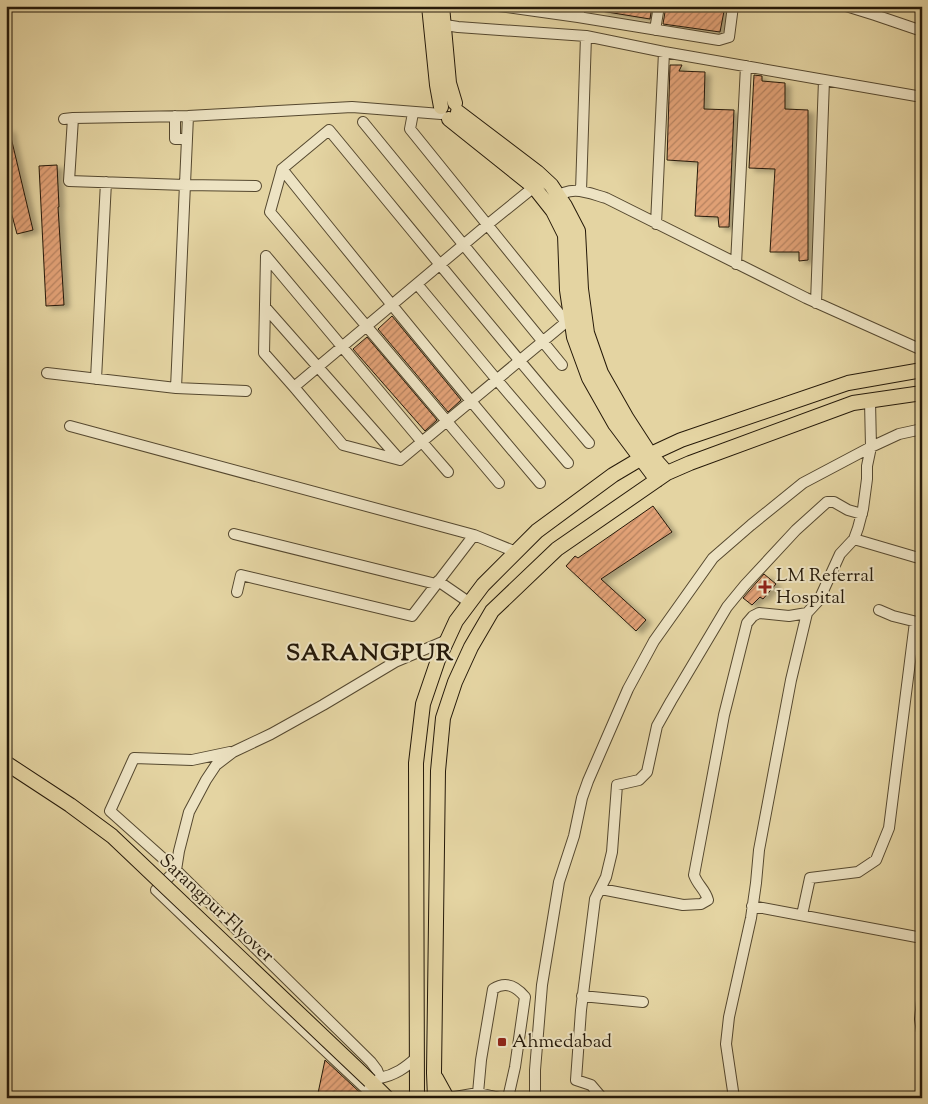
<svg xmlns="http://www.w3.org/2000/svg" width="928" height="1104" font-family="'Sorts Mill Goudy',serif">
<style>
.building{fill:url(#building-hatch);stroke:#251909;filter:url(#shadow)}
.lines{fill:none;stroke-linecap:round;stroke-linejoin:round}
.minor-casing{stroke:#55482f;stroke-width:12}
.major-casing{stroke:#251909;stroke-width:16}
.minor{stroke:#ede3c3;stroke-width:10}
.major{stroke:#e4d4a2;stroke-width:14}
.major-bridge-casing{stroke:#251909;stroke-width:16;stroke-linecap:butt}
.major-bridge{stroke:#e4d4a2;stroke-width:14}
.poi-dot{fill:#8f2418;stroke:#ede3c3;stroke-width:2}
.labels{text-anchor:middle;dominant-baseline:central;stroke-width:4;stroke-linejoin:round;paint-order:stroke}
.poi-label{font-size:19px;fill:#251909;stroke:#ede3c3;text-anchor:start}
.street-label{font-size:19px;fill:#251909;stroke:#ede3c3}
.district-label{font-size:24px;font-weight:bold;letter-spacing:1px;fill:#251909;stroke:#ede3c3}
</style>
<defs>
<pattern id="building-hatch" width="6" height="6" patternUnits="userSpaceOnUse" patternTransform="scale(1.25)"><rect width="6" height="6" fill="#e1a176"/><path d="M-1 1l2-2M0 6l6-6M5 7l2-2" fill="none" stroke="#b6825f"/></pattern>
<filter id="shadow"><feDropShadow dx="5.5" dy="3" stdDeviation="2.5" flood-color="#0004"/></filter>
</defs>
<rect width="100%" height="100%" fill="#e4d4a2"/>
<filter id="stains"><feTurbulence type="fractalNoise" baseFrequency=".004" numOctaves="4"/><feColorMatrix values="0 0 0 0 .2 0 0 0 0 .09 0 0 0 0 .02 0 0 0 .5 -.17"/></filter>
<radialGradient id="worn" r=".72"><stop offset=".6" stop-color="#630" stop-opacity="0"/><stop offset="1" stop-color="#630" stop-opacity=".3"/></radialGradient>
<path class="building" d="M 602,6 L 652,6 L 650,19 L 601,11 Z
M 666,6 L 725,6 L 720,32 L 663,24 Z
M 670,65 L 682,65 L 679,71 L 705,72 L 704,109 L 734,110 L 729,227 L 719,227 L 718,217 L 695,216 L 698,162 L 667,160 Z
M 754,75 L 762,76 L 762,81 L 785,83 L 785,109 L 808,110 L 808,260 L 799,261 L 799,252 L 770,252 L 775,169 L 749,168 Z
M 6,129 L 9,129 L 33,230 L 17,234 L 6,193 Z
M 57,165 L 59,207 L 58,207 L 64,305 L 46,306 L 39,166 Z
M 392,316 L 461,400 L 448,412 L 378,329 Z
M 367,337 L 437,420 L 425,431 L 353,349 Z
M 653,506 L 672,532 L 601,579 L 646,620 L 636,631 L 566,566 L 575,556 L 578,558 Z
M 764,574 L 776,584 L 763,599 L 760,597 L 752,605 L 743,598 Z
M 325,1060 L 366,1098 L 317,1098 Z"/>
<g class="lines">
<defs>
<path id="minor" d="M 499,6 L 578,17 L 719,40 L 729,37 L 733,6
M 846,6 L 875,15 L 922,31
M 578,17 L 580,6
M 439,24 L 458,27 L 586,36 L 664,52 L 922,97
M 655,30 L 659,6
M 413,113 L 410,129 L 566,322
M 175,116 L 175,139 L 187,139
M 73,118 L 69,181 L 185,185 L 256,186
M 64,119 L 73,118 L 188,116 L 352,107 L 441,114
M 363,122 L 562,365
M 282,169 C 367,275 452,380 540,483
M 581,191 L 586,36
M 553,199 C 572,185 585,192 606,198 L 806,298 L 922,350
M 656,224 L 664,52
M 266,256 L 264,353 L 294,387 L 343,445 L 400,460 L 571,318
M 266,256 L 422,442 L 448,472
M 736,264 L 746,66
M 417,284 L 497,380 L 568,463
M 816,303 L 824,80
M 265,307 L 400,460
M 47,373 L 176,388 L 246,391
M 96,379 L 106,182
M 294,387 L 487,225 L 534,187
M 176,388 L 188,116
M 70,426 L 474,535 L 516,552
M 499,483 L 270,212 L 282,169 L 329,130 C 415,234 501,340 589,443
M 234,534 L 436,584
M 854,539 L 922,559
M 438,581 L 470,603
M 237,592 L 241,575 L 412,616 L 474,535
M 879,610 L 893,616 L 921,623
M 230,752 L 192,760 L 134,758 L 110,811 L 176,870 L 371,1062 L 377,1070 L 380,1078 C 395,1075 405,1068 416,1058
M 601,889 L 683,905 L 701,904 L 708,900 C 705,889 698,886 694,875 L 724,715 L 747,623 L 753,616 L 759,613 L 789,616 L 807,613
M 752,906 L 922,938
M 802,915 L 810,878 L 858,872 L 876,860 L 889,828 L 915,622
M 582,996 L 643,1002
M 922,1001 L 920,1019 L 922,1032
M 376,1098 L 270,999 L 156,890 L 176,870 L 179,851 L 189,812 L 206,780 L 216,765 L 233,752 L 271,734 L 323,705 L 395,662 L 447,640
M 449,1098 L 478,1093
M 500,1098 L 478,1093 L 481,1060 L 493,989 C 506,981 516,986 525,997 L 515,1067 L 508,1098
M 535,1098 L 535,1070 L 542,985 L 559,882 L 574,836 L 582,798 L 588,781 L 628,689 L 654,641 L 713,558 L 751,525 L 803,483 L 871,447 L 899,434 L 922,429
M 602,1098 L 591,1085 L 576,1080 L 581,1010 L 595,899 L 606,877 L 612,852 L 617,785 L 639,780 L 647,772 L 657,726 L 671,701 L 727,607 L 745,585 L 796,530 L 827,502 L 834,502 L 848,510 L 862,514
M 734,1098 L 726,1044 L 729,1017 L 751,918 L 756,883 L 759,850 L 791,680 L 807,613 L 819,600 L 840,554 L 854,539 L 858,528 L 863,509 L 867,479 L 867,466 L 871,447 L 870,401"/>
<path id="major" d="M 429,6 L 437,85 L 441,107
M 442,6 L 449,83 L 455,103
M 458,112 L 537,172 L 551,185 L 565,206 L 578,231 L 581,289 L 587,333 L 601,373 L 626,417 L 650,454 L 667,473
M 449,119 L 534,187 L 553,211 L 565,235 L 567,290 L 574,337 L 589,378 L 615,424 L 657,480
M 436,1078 L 447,1098
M 370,1081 L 387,1098
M 417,1098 L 416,763 L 423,704 L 438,660 L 456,621 L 483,585 L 537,531 L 613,475 L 640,459 L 681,440 L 848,383 L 922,370
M 435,1098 L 434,1073 L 438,771 L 443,718 L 455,682 L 471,647 L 492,611 L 557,549 L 667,473 L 690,463 L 853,403 L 922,393"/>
</defs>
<use href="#minor" class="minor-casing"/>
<use href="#major" class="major-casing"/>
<use href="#minor" class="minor"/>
<use href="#major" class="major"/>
<defs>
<path id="major-bridge" d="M 6,763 L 70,805 L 112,836 L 370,1081"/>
</defs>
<use href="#major-bridge" class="major-bridge-casing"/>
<use href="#major-bridge" class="major-bridge"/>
</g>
<g class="poi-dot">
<path d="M762.5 579.5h5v5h5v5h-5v5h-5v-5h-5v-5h5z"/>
<rect x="497" y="1037" width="10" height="10" rx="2.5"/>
</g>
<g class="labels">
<g class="poi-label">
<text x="776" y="576">LM Referral<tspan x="776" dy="22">Hospital</tspan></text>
<text x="512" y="1042">Ahmedabad</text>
</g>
<g class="street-label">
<text transform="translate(216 909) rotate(43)">Sarangpur Flyover</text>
</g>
<g class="district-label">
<text x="370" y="654">SARANGPUR</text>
</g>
</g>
<rect width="928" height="1104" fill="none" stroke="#e4d4a2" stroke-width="25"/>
<rect x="8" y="8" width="913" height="1089" fill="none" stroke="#251909" stroke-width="2.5"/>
<rect x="12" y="12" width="903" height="1079" fill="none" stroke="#251909"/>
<rect width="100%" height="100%" filter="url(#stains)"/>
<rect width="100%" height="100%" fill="url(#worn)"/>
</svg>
